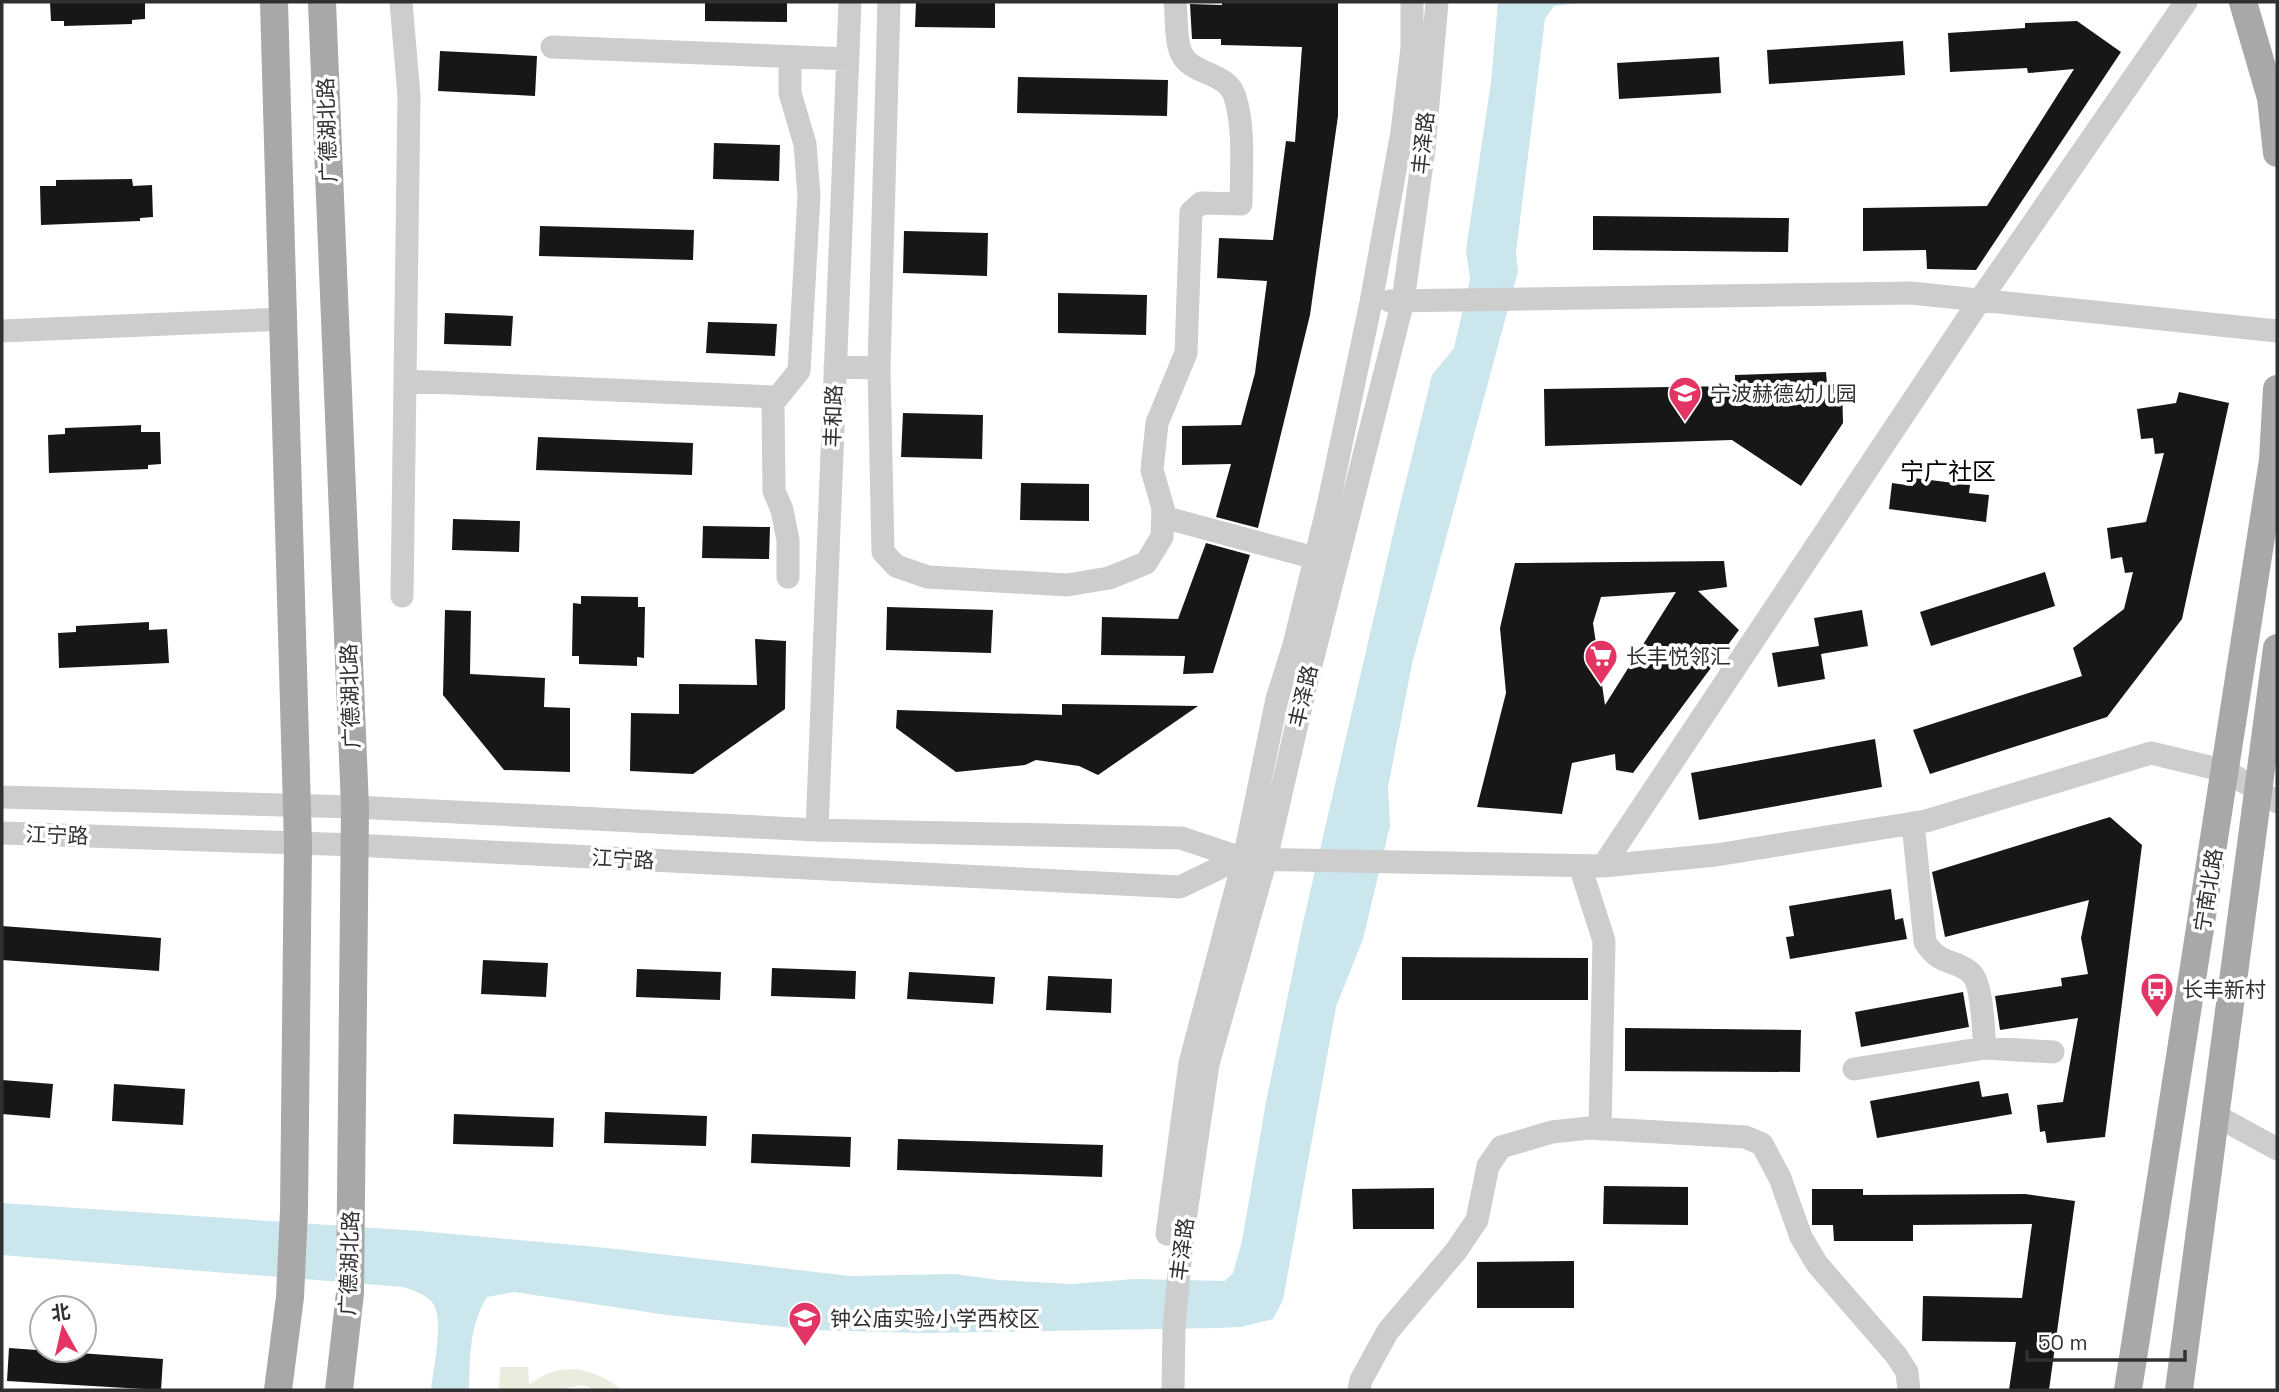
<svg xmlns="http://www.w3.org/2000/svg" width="2279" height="1392" font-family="'Space Grotesk','Noto Sans SC',sans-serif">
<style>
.green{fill:#e9edde}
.water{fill:#cbe6ec}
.building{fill:#171717;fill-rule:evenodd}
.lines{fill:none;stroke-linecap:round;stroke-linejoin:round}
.minor{stroke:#cdcdcd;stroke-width:23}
.major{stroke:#a8a8a8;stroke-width:28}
.labels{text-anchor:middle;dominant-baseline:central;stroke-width:7;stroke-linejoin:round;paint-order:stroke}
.street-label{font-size:21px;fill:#303030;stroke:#fff}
.poi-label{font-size:21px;fill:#303030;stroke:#fff;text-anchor:start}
.quarter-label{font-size:24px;fill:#000;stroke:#fff}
</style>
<rect width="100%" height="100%" fill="#fff"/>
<path class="green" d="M 500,1367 L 528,1367 L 529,1385 C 559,1360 594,1367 622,1390 L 598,1390 L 582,1385 L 556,1390 L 499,1390 Z"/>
<path class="water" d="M 1498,2 L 1586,2 L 1554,6 L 1545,19 L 1516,252 L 1518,272 L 1412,664 L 1388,787 L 1390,826 L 1363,939 L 1336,1007 L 1283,1300 L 1273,1319 L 1241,1327 L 1216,1328 L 923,1333 L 812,1330 L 667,1315 L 514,1292 L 487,1297 C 469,1326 470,1358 469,1390 L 431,1390 C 433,1371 445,1317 432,1302 C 424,1294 413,1290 403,1287 L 2,1255 L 2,1203 L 420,1231 L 607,1248 L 850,1276 L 955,1274 L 998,1280 L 1072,1284 L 1134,1279 L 1225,1281 L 1233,1273 L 1242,1241 L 1266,1102 L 1302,927 L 1398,513 L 1432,375 L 1454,348 L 1470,279 L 1466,250 L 1491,82 Z"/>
<path class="building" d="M 50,2 L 145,2 L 145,19 L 132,20 L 132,24 L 64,26 L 64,21 L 51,21 Z
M 705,2 L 787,2 L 787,22 L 705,21 Z
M 916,2 L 995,2 L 995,28 L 915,27 Z
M 1222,2 L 1338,2 L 1338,116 L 1310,315 L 1258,528 L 1216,517 L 1231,464 L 1182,465 L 1182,426 L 1241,425 L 1255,373 L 1267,281 L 1217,278 L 1219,238 L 1273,240 L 1286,141 L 1295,142 L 1302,47 L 1221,45 L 1221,39 L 1192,39 L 1190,4 L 1222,5 Z
M 2077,21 L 2121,52 L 1976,270 L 1927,269 L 1926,250 L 1863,251 L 1863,208 L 1987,206 L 2074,69 L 2028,73 L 2027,68 L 1950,72 L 1948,33 L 2025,28 L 2025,23 Z
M 1903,41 L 1905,75 L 1769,84 L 1767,50 Z
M 440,51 L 537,56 L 535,96 L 438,91 Z
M 1719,57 L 1721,93 L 1619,99 L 1617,63 Z
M 1018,77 L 1168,80 L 1167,116 L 1017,113 Z
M 714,143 L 780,145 L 779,181 L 713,179 Z
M 132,179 L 133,186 L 152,185 L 153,217 L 140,218 L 140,221 L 41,225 L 40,186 L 56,186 L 56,180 Z
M 1593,216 L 1789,218 L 1788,252 L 1593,250 Z
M 540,226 L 694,230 L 693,260 L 539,256 Z
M 904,231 L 988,233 L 987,276 L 903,273 Z
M 1058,293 L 1147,295 L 1146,335 L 1058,333 Z
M 445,313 L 513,316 L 511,346 L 444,344 Z
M 708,322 L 777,324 L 775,356 L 706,353 Z
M 1826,372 L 1827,384 L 1842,384 L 1843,423 L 1801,486 L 1732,440 L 1545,446 L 1544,389 L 1735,386 L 1735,375 Z
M 2179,392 L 2229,403 L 2182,619 L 2107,717 L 1930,774 L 1913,730 L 2082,676 L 2073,648 L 2124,609 L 2133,572 L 2125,573 L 2122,557 L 2111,559 L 2107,528 L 2146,522 L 2164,453 L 2155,454 L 2153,438 L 2141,439 L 2137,409 L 2176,403 Z
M 903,413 L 983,415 L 982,459 L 901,457 Z
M 141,425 L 141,432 L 160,432 L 161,464 L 148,465 L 148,469 L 49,473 L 48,435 L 65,434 L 65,428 Z
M 538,437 L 693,443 L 692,475 L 536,470 Z
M 1914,478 L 1970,485 L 1969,493 L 1989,495 L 1986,522 L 1889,509 L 1892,483 L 1913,486 Z
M 1021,483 L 1089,484 L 1089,521 L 1020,520 Z
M 453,519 L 520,521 L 519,552 L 452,550 Z
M 703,526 L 770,527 L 769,559 L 702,558 Z
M 1206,543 L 1250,555 L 1213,673 L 1183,674 L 1185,656 L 1101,655 L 1102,617 L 1178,619 Z
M 1724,561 L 1727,587 L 1698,591 L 1739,630 L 1633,773 L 1616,770 L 1615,754 L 1572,763 L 1562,814 L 1477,807 L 1506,693 L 1500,628 L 1515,563 ZM 1676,592 L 1605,705 L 1593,623 L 1601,597 Z
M 2045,572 L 2055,606 L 1931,646 L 1920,612 Z
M 581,596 L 638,597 L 638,607 L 645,607 L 644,658 L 637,657 L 637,666 L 579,664 L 579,656 L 572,656 L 573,603 L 581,604 Z
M 887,607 L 993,610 L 991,653 L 886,650 Z
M 445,610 L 471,611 L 470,674 L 545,678 L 544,707 L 570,708 L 570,772 L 504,770 L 443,695 Z
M 1862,610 L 1868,646 L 1821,654 L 1825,679 L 1778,687 L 1772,653 L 1819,646 L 1814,618 Z
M 149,622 L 149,630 L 167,629 L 169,663 L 59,668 L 58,633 L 76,632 L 76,626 Z
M 755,639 L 786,641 L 785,709 L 693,774 L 630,771 L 631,713 L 679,714 L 679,684 L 757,685 Z
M 1062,704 L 1198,706 L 1098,775 L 1079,766 L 1036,760 L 1025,765 L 956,772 L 896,728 L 897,710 L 1062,715 Z
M 1875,739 L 1882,787 L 1699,820 L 1691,773 Z
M 2110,817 L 2142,845 L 2105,1137 L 2047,1143 L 2045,1131 L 2040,1132 L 2037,1105 L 2063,1102 L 2078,1018 L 2000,1030 L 1995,996 L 2062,986 L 2061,978 L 2088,974 L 2081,938 L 2089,900 L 1945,937 L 1932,872 Z
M 1891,889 L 1895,920 L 1903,918 L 1907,939 L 1790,959 L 1786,937 L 1794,936 L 1789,906 Z
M 2,926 L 161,938 L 159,971 L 2,960 Z
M 1402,957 L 1588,958 L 1588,1000 L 1402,1000 Z
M 483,960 L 548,963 L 546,997 L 481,994 Z
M 772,968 L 856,971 L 855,999 L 771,996 Z
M 637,969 L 721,972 L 720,1000 L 636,997 Z
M 909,972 L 995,977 L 993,1004 L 907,999 Z
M 1048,976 L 1112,979 L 1111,1013 L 1046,1010 Z
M 1963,992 L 1969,1027 L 1861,1047 L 1855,1012 Z
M 1625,1028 L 1801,1030 L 1800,1072 L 1625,1071 Z
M 2,1080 L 53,1084 L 50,1118 L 2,1114 Z
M 1979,1081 L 1982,1097 L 2008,1093 L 2012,1114 L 1877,1138 L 1870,1101 Z
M 114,1084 L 185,1089 L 183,1125 L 112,1121 Z
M 605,1112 L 707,1116 L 706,1146 L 604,1143 Z
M 454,1114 L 554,1118 L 553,1147 L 453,1144 Z
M 752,1134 L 851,1137 L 850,1167 L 751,1163 Z
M 898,1139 L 1103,1145 L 1102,1177 L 897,1170 Z
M 1604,1186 L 1688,1187 L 1688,1225 L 1603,1224 Z
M 1434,1188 L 1434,1229 L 1353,1229 L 1352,1189 Z
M 1812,1189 L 1863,1189 L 1863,1195 L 2025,1194 L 2075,1201 L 2049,1390 L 2009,1390 L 2016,1342 L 1922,1341 L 1923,1296 L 2022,1298 L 2032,1224 L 1913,1225 L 1913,1241 L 1834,1241 L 1833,1225 L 1812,1225 Z
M 1574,1261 L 1574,1308 L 1477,1308 L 1477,1262 Z
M 9,1348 L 163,1359 L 161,1390 L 7,1381 Z"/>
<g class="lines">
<path class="minor" d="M 401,2 L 409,96 L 402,596
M 552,47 L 848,59
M 1390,301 L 1911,293 L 2277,331
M 2,331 L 285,319
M 835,367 L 879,368 L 889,2
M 879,368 L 883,552 L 896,566 L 928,577 L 1067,585 L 1109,578 L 1146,563 L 1162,537 L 1163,508 L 1152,470 L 1157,423 L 1186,353 L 1191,212 L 1201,203 L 1241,204 C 1241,171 1245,129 1235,97 C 1226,69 1189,77 1180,50 C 1175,36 1177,16 1175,2
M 405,381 L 776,397
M 1163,517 L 1315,558
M 788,577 L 788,540 L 782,510 L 774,491 L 773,403 L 799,371 L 809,196 L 805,144 L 790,93 L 790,57
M 2,797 L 355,807 L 817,830 L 1181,838 L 1244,859 L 1603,866 L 1716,855 L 1926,821 L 2151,753 L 2226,771 L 2277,802
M 1913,823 L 1925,942 C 1940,966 1952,958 1970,972 C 1983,982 1983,1031 1985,1048
M 817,830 L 850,2
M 2,833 L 355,845 L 1180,887 L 1238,859
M 1580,866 L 1604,941 L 1600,1129
M 1603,866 L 1980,300 L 2186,2
M 1854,1069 L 1985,1048 L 2053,1052
M 2215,1115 L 2277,1149
M 1167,1234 L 1190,1063 L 1244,859 L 1277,699 L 1294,645 L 1328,506 L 1371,302 L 1402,132 L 1412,48 L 1412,2
M 1173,1390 L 1174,1328 L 1182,1241 L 1208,1064 L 1266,859 L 1305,689 L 1403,301 L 1424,149 L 1437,2
M 1359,1390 L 1361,1380 L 1388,1331 L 1456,1251 L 1477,1220 L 1488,1166 L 1501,1147 L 1552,1132 L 1589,1128 L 1745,1137 L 1762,1144 L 1780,1178 L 1801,1237 L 1817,1264 L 1896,1355 L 1907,1372 L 1909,1390"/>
<path class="major" d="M 274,2 L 298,844 L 294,1211 L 290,1297 L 278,1390
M 322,2 L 355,807 L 350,1293 L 339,1390
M 2243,2 L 2271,98 L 2277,153
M 2128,1390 L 2273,460 L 2277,389
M 2179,1390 L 2277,648"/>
</g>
<defs>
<symbol id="school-pin" viewBox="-11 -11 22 30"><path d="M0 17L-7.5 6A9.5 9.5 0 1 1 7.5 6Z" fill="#e33564" stroke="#fff"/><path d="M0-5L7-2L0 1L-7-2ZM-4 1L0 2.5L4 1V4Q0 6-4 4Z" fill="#fff"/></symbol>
<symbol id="supermarket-pin" viewBox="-11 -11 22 30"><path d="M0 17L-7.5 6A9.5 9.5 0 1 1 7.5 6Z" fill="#e33564" stroke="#fff"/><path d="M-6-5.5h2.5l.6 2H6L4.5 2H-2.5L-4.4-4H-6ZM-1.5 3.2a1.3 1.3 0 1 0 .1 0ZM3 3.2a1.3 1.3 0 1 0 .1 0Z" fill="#fff"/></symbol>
<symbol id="bus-pin" viewBox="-11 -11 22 30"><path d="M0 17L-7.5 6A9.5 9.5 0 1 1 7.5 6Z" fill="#e33564" stroke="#fff"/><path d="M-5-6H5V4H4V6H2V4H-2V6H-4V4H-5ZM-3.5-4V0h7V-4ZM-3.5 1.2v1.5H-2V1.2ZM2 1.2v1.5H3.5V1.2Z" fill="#fff"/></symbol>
</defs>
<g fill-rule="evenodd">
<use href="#school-pin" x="1666" y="374" width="38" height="52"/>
<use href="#supermarket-pin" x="1582" y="637" width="38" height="52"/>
<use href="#bus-pin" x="2138" y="970" width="38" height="52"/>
<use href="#school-pin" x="786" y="1299" width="38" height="52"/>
</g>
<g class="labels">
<g class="street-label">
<text transform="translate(327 130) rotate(-92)">广德湖北路</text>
<text transform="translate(1423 143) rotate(-84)">丰泽路</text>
<text transform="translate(833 416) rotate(-88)">丰和路</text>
<text transform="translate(350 696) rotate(-92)">广德湖北路</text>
<text transform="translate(1303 696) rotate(-77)">丰泽路</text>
<text transform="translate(57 835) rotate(2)">江宁路</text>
<text transform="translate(623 859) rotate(3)">江宁路</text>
<text transform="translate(2208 890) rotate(-81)">宁南北路</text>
<text transform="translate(1182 1249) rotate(-83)">丰泽路</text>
<text transform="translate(349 1263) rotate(-88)">广德湖北路</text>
</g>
<g class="poi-label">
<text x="1710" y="393">宁波赫德幼儿园</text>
<text x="1626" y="656">长丰悦邻汇</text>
<text x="2182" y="989">长丰新村</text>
<text x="830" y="1318">钟公庙实验小学西校区</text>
</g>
<g class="quarter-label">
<text x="1948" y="471">宁广社区</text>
</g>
</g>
<rect width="2279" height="1392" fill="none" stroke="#303030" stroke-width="7"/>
<g transform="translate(63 1329) rotate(352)"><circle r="33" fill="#ffffff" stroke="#acacac" stroke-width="2"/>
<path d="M0-5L12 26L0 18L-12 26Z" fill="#e33564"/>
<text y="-10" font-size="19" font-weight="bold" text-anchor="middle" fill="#303030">北</text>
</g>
<path d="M2027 1350v10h158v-10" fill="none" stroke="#303030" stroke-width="3.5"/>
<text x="2038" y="1350" font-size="21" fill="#303030" stroke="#ffffff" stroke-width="5" paint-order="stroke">50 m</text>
</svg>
